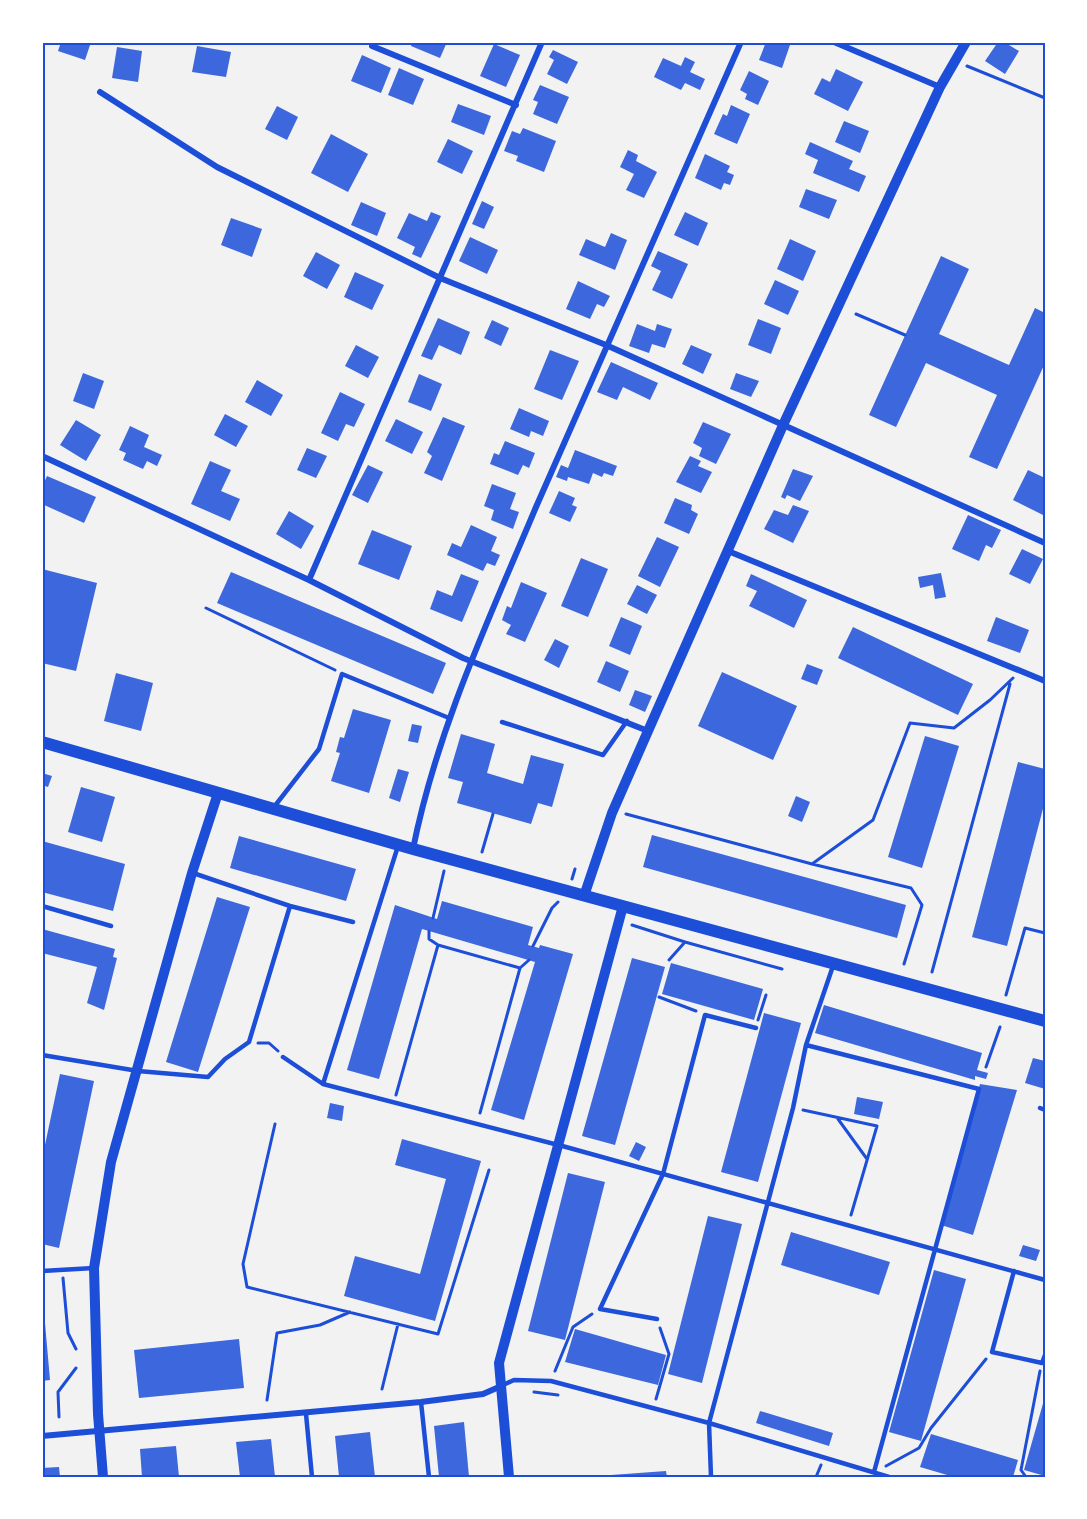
<svg xmlns="http://www.w3.org/2000/svg" width="1087" height="1519" font-family="'Roboto Condensed',sans-serif">
<style>
.building{fill:#3d67dc}
.lines{fill:none;stroke-linecap:round;stroke-linejoin:round}
.path{stroke:#1d4ed8;stroke-width:3}
.service{stroke:#1d4ed8;stroke-width:4.5}
.minor{stroke:#1d4ed8;stroke-width:6}
.tertiary{stroke:#1d4ed8;stroke-width:10}
.secondary{stroke:#1d4ed8;stroke-width:12}
.neatline{fill:none;stroke:#1d4ed8;stroke-width:2}
</style>
<rect width="100%" height="100%" fill="#f2f2f2"/>
<path class="building" d="M 61,42 L 91,42 L 85,60 L 58,51 Z
M 412,42 L 447,42 L 440,58 L 411,46 Z
M 766,42 L 791,42 L 782,68 L 759,60 Z
M 998,42 L 1004,42 L 1019,51 L 1005,74 L 985,61 Z
M 494,44 L 520,55 L 506,87 L 480,76 Z
M 197,46 L 231,52 L 226,77 L 192,72 Z
M 117,47 L 142,51 L 138,82 L 112,78 Z
M 553,50 L 578,62 L 567,84 L 547,74 L 554,60 L 549,57 Z
M 362,55 L 391,68 L 381,93 L 351,81 Z
M 685,57 L 695,62 L 690,72 L 705,79 L 700,90 L 685,83 L 681,90 L 654,77 L 663,58 L 681,66 Z
M 399,68 L 424,79 L 413,105 L 388,95 Z
M 836,69 L 863,82 L 848,111 L 814,94 L 822,78 L 830,82 Z
M 749,71 L 769,81 L 758,105 L 745,99 L 747,94 L 740,90 Z
M 540,85 L 569,97 L 557,124 L 533,114 L 538,102 L 533,100 Z
M 458,104 L 491,116 L 484,135 L 451,122 Z
M 731,105 L 750,114 L 737,144 L 714,134 L 723,114 L 727,116 Z
M 277,106 L 298,117 L 287,140 L 265,129 Z
M 844,121 L 869,131 L 860,153 L 835,142 Z
M 523,128 L 556,141 L 544,172 L 516,161 L 518,156 L 504,151 L 512,131 L 520,134 Z
M 331,134 L 368,154 L 348,192 L 311,173 Z
M 448,139 L 473,151 L 462,174 L 437,162 Z
M 810,142 L 853,161 L 849,169 L 866,176 L 859,192 L 813,173 L 818,160 L 805,154 Z
M 628,150 L 638,155 L 636,161 L 657,172 L 644,198 L 626,190 L 634,174 L 620,167 Z
M 705,154 L 730,166 L 727,172 L 734,175 L 730,185 L 724,183 L 721,190 L 695,178 Z
M 806,189 L 837,200 L 829,219 L 799,207 Z
M 482,201 L 494,207 L 484,229 L 472,224 Z
M 361,202 L 386,213 L 377,236 L 351,225 Z
M 431,212 L 441,216 L 421,258 L 412,254 L 415,247 L 397,238 L 409,213 L 427,221 Z
M 685,212 L 708,223 L 698,246 L 674,235 Z
M 231,218 L 262,229 L 252,257 L 221,245 Z
M 611,233 L 627,240 L 615,270 L 579,255 L 586,239 L 605,247 Z
M 470,237 L 498,250 L 487,274 L 459,261 Z
M 790,239 L 816,251 L 803,281 L 777,269 Z
M 658,251 L 688,264 L 672,299 L 652,290 L 661,271 L 651,266 Z
M 316,252 L 340,265 L 327,289 L 303,276 Z
M 941,256 L 969,269 L 939,334 L 1009,365 L 1035,308 L 1045,313 L 1045,363 L 997,469 L 969,457 L 997,395 L 926,363 L 896,427 L 869,415 Z
M 355,272 L 384,285 L 372,310 L 344,297 Z
M 775,280 L 799,291 L 788,315 L 764,304 Z
M 578,281 L 610,296 L 604,307 L 597,304 L 590,319 L 566,309 Z
M 438,318 L 470,332 L 461,355 L 439,345 L 432,360 L 421,356 Z
M 758,319 L 781,328 L 771,354 L 748,345 Z
M 492,320 L 509,328 L 501,346 L 484,338 Z
M 637,324 L 655,331 L 657,324 L 672,329 L 665,348 L 652,344 L 649,353 L 629,346 Z
M 356,345 L 379,357 L 368,378 L 345,366 Z
M 691,345 L 712,354 L 703,374 L 682,364 Z
M 550,350 L 579,361 L 562,400 L 534,389 Z
M 611,362 L 658,383 L 650,400 L 623,387 L 617,400 L 597,392 Z
M 83,373 L 104,381 L 94,409 L 73,401 Z
M 736,373 L 759,381 L 751,397 L 730,389 Z
M 419,374 L 442,384 L 431,411 L 408,402 Z
M 257,380 L 283,395 L 271,416 L 245,402 Z
M 340,392 L 365,404 L 354,427 L 346,424 L 338,441 L 321,433 Z
M 519,408 L 549,421 L 543,436 L 531,431 L 529,437 L 510,429 Z
M 225,414 L 248,426 L 236,447 L 214,435 Z
M 443,417 L 465,426 L 442,481 L 424,473 L 432,456 L 427,452 Z
M 396,419 L 423,432 L 412,454 L 385,441 Z
M 76,420 L 101,435 L 86,461 L 60,445 Z
M 703,422 L 731,434 L 716,464 L 699,456 L 702,448 L 693,443 Z
M 130,426 L 149,435 L 144,447 L 162,455 L 157,466 L 147,461 L 143,469 L 123,460 L 126,453 L 119,450 Z
M 505,441 L 535,453 L 529,468 L 523,465 L 518,475 L 490,464 L 494,453 L 499,455 Z
M 307,448 L 327,456 L 316,478 L 297,470 Z
M 575,450 L 617,466 L 613,476 L 604,473 L 602,477 L 593,473 L 589,484 L 568,477 L 567,481 L 556,477 L 561,465 L 568,468 Z
M 690,456 L 701,461 L 698,466 L 712,472 L 701,493 L 676,482 Z
M 210,461 L 231,470 L 221,491 L 240,499 L 230,521 L 191,504 Z
M 368,465 L 383,472 L 368,503 L 352,495 Z
M 793,469 L 813,476 L 800,501 L 787,495 L 785,499 L 781,497 Z
M 1028,470 L 1045,478 L 1045,516 L 1013,500 Z
M 47,476 L 96,497 L 84,523 L 42,504 L 42,487 Z
M 492,484 L 516,493 L 510,509 L 519,512 L 513,529 L 491,520 L 494,510 L 484,506 Z
M 559,491 L 575,498 L 572,505 L 577,507 L 570,522 L 549,513 Z
M 675,498 L 692,505 L 691,510 L 698,514 L 689,534 L 664,523 Z
M 793,505 L 809,511 L 793,543 L 764,529 L 774,510 L 788,515 Z
M 289,511 L 314,526 L 301,549 L 276,534 Z
M 968,515 L 1001,530 L 992,548 L 986,545 L 979,561 L 952,549 Z
M 471,525 L 497,537 L 491,551 L 500,555 L 495,566 L 487,563 L 483,571 L 447,555 L 452,543 L 461,547 Z
M 372,530 L 412,546 L 399,580 L 358,564 Z
M 657,537 L 679,547 L 660,587 L 638,576 Z
M 1022,549 L 1043,559 L 1030,584 L 1009,574 Z
M 581,558 L 608,569 L 588,617 L 561,606 Z
M 42,569 L 97,583 L 76,671 L 42,663 Z
M 231,572 L 446,663 L 433,694 L 217,603 Z
M 941,573 L 946,597 L 935,599 L 933,585 L 920,588 L 918,577 Z
M 461,574 L 479,581 L 462,622 L 430,609 L 437,590 L 452,596 Z
M 751,574 L 807,600 L 794,628 L 749,606 L 757,591 L 746,586 Z
M 521,582 L 547,593 L 525,642 L 506,634 L 511,625 L 502,620 L 507,606 L 511,608 Z
M 637,585 L 657,595 L 647,614 L 627,604 Z
M 621,617 L 642,626 L 630,655 L 609,646 Z
M 996,617 L 1029,630 L 1020,653 L 987,641 Z
M 853,627 L 973,684 L 958,715 L 838,658 Z
M 555,639 L 569,646 L 559,668 L 544,660 Z
M 606,661 L 629,671 L 620,692 L 597,682 Z
M 807,664 L 823,670 L 817,685 L 801,679 Z
M 722,672 L 797,706 L 773,760 L 698,726 Z
M 116,673 L 153,683 L 141,731 L 104,721 Z
M 635,690 L 652,696 L 645,712 L 629,705 Z
M 353,709 L 391,720 L 369,793 L 331,781 L 340,753 L 336,752 L 340,737 L 344,738 Z
M 412,724 L 422,726 L 418,743 L 408,741 Z
M 461,734 L 495,744 L 487,773 L 523,784 L 531,755 L 564,764 L 552,807 L 538,803 L 531,824 L 457,803 L 463,782 L 448,778 Z
M 925,736 L 959,746 L 922,868 L 888,857 Z
M 1018,762 L 1045,769 L 1045,801 L 1007,946 L 972,937 Z
M 398,769 L 409,772 L 400,802 L 389,798 Z
M 42,773 L 52,776 L 48,787 L 42,785 Z
M 81,787 L 115,797 L 102,842 L 68,832 Z
M 796,796 L 810,802 L 802,822 L 788,816 Z
M 652,835 L 906,905 L 897,938 L 643,867 Z
M 239,836 L 356,869 L 346,901 L 230,868 Z
M 42,841 L 125,864 L 113,911 L 42,892 Z
M 217,897 L 250,907 L 198,1072 L 166,1062 Z
M 442,901 L 533,927 L 528,945 L 539,948 L 540,945 L 573,954 L 524,1120 L 491,1110 L 535,962 L 429,931 L 422,929 L 379,1079 L 347,1070 L 395,905 L 437,919 Z
M 42,929 L 115,949 L 113,957 L 117,958 L 104,1010 L 87,1003 L 97,967 L 42,953 Z
M 632,958 L 665,967 L 615,1145 L 582,1136 Z
M 671,963 L 763,989 L 754,1020 L 662,994 Z
M 824,1005 L 982,1053 L 977,1070 L 988,1073 L 986,1079 L 975,1076 L 975,1080 L 815,1033 Z
M 764,1013 L 801,1023 L 758,1182 L 721,1172 Z
M 1033,1058 L 1045,1061 L 1045,1089 L 1025,1083 Z
M 60,1074 L 94,1081 L 59,1248 L 42,1244 L 42,1159 Z
M 980,1084 L 1017,1090 L 973,1235 L 941,1225 Z
M 857,1097 L 883,1102 L 879,1119 L 854,1114 Z
M 330,1103 L 344,1106 L 342,1121 L 327,1118 Z
M 402,1139 L 481,1161 L 435,1321 L 344,1296 L 355,1256 L 420,1274 L 446,1179 L 395,1165 Z
M 636,1142 L 646,1147 L 639,1161 L 629,1156 Z
M 568,1173 L 605,1182 L 565,1340 L 528,1331 Z
M 708,1216 L 742,1224 L 702,1383 L 668,1374 Z
M 791,1232 L 890,1262 L 879,1295 L 781,1265 Z
M 1023,1245 L 1040,1250 L 1036,1261 L 1019,1256 Z
M 934,1270 L 966,1279 L 921,1441 L 889,1432 Z
M 42,1289 L 50,1380 L 42,1381 Z
M 575,1329 L 666,1355 L 658,1385 L 565,1362 Z
M 239,1339 L 244,1388 L 139,1398 L 134,1350 Z
M 1044,1400 L 1045,1400 L 1045,1476 L 1024,1470 Z
M 760,1411 L 833,1433 L 829,1446 L 756,1423 Z
M 464,1422 L 469,1477 L 439,1477 L 434,1426 Z
M 370,1432 L 375,1477 L 339,1477 L 335,1436 Z
M 931,1434 L 1018,1460 L 1013,1477 L 954,1477 L 920,1467 Z
M 271,1439 L 275,1477 L 240,1477 L 236,1442 Z
M 176,1446 L 179,1477 L 142,1477 L 140,1449 Z
M 59,1467 L 60,1477 L 42,1477 L 42,1468 Z
M 666,1471 L 667,1477 L 611,1477 L 611,1475 Z"/>
<g class="lines">
<path class="path" d="M 967,66 L 1045,98
M 856,314 L 905,335
M 206,608 L 335,670
M 626,814 L 812,864 L 873,820 L 910,723 L 954,728 L 990,700 L 1013,678
M 482,852 L 493,814
M 812,864 L 911,888 L 922,905 L 904,964
M 572,879 L 575,869
M 433,918 L 444,871
M 632,925 L 685,942
M 429,931 L 429,939 L 438,945 L 520,968 L 529,960
M 533,946 L 552,908 L 558,902
M 669,960 L 685,942 L 782,969
M 932,972 L 1010,684
M 1006,995 L 1025,928 L 1045,933
M 659,997 L 696,1011
M 758,1020 L 766,995
M 258,1043 L 269,1043 L 278,1051
M 986,1067 L 1000,1027
M 396,1095 L 438,945
M 803,1110 L 877,1126 L 851,1215
M 480,1113 L 520,968
M 838,1119 L 867,1159
M 275,1124 L 243,1264 L 247,1287 L 438,1334 L 489,1170
M 63,1278 L 68,1333 L 76,1349
M 555,1371 L 573,1327 L 592,1314
M 382,1389 L 398,1324
M 534,1392 L 558,1395
M 656,1399 L 669,1354 L 660,1328
M 267,1400 L 277,1333 L 320,1325 L 350,1312
M 59,1417 L 58,1392 L 76,1368
M 886,1466 L 919,1448 L 931,1428 L 986,1359
M 816,1477 L 821,1465
M 1026,1477 L 1021,1470 L 1040,1371"/>
<path class="service" d="M 502,722 L 603,755 L 627,721
M 274,807 L 319,749 L 342,674 L 449,718
M 193,873 L 290,906 L 353,922
M 42,906 L 111,926
M 806,1045 L 979,1089 L 874,1472
M 42,1055 L 138,1071 L 208,1077 L 225,1059 L 249,1042 L 290,906
M 283,1057 L 323,1084 L 566,1147 L 1045,1280
M 323,1084 L 398,846
M 1040,1108 L 1045,1110
M 42,1271 L 94,1268
M 1014,1271 L 992,1352 L 1042,1363 L 1045,1355
M 657,1319 L 600,1309 L 663,1174 L 705,1015 L 756,1028
M 501,1386 L 514,1380 L 551,1381 L 709,1423 L 889,1477
M 421,1402 L 429,1477
M 306,1414 L 312,1477
M 711,1477 L 709,1423 L 793,1108 L 806,1045 L 833,966"/>
<path class="minor" d="M 834,42 L 940,87
M 372,46 L 516,105
M 100,92 L 217,167 L 440,278 L 606,345 L 1045,543
M 42,456 L 309,580 L 463,658 L 648,731
M 728,551 L 1045,681
M 309,580 L 542,42
M 413,849 C 437,729 489,619 536,507 C 603,352 672,197 741,42
M 42,1436 L 421,1402 L 483,1394 L 499,1387"/>
<path class="tertiary" d="M 584,896 L 612,813 L 648,731 L 784,423 L 940,87 L 966,42
M 103,1477 L 98,1414 L 94,1268 L 111,1162 L 192,873 L 218,793
M 509,1477 L 499,1363 L 623,906"/>
<path class="secondary" d="M 42,742 L 413,849 L 1045,1021"/>
</g>
<rect width="1087" height="1519" fill="none" stroke="#ffffff" stroke-width="87"/>
<rect x="44" y="44" width="1000" height="1432" class="neatline"/>
</svg>
